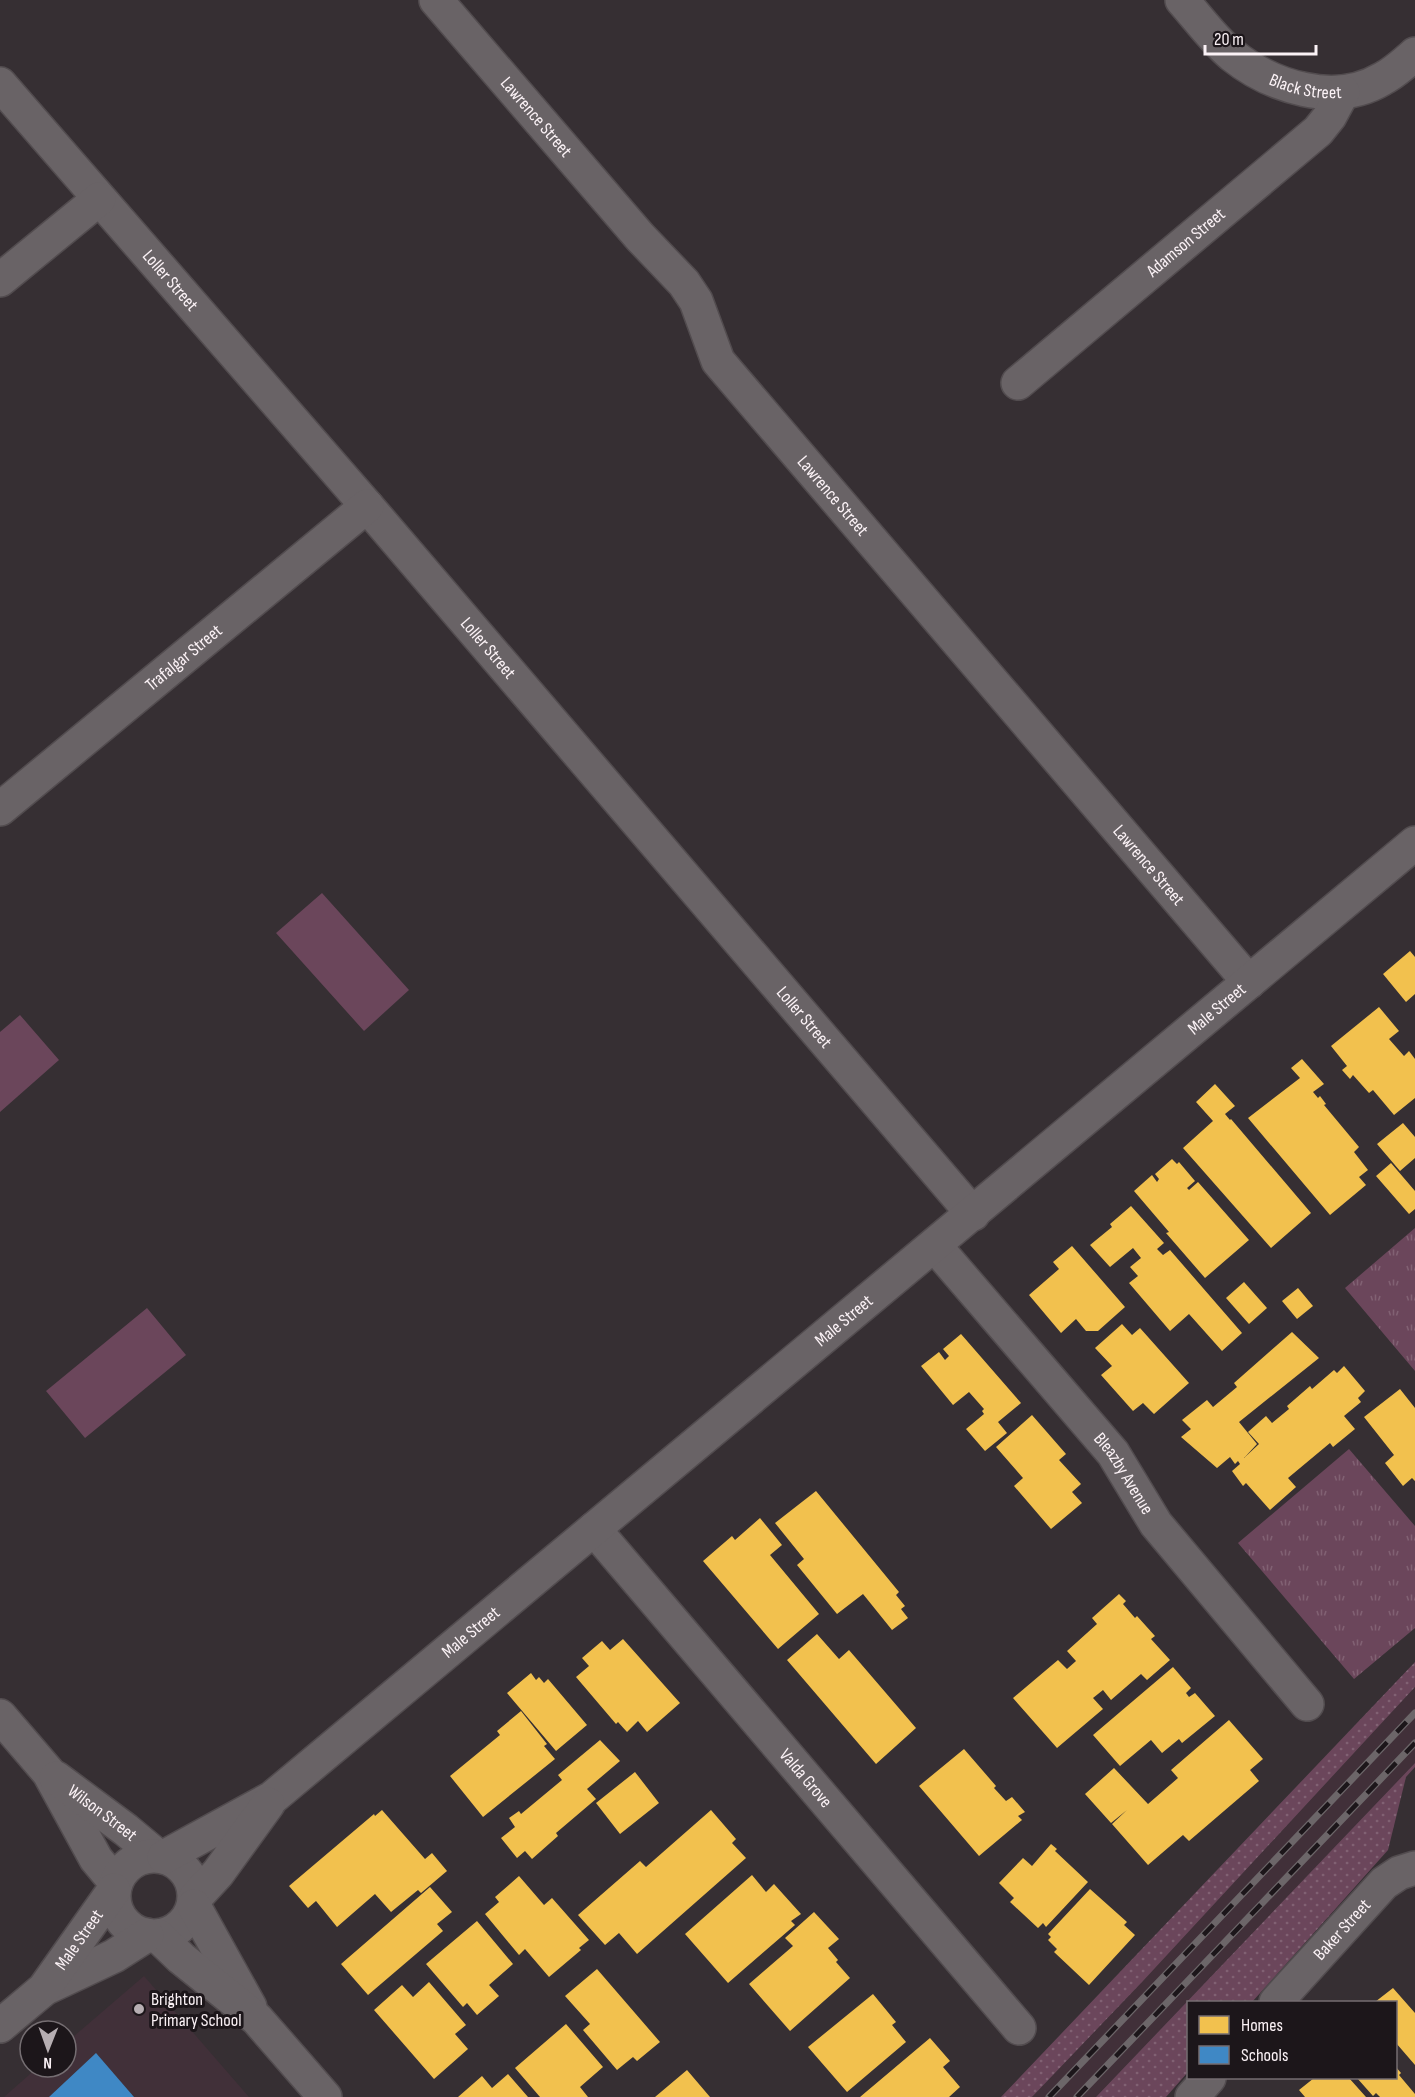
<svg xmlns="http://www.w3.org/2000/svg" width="1415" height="2097" font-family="'Sofia Sans Condensed',sans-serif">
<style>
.built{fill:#413039}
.grass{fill:url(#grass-dots)}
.park{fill:url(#park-tufts)}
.pitch{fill:#6b465b}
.homes{fill:#f2c14e}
.schools{fill:#3f88c5}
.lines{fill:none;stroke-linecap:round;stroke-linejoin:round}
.street-casing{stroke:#524c4f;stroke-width:36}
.street{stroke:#696366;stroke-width:33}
.rail-casing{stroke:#6c6669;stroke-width:7}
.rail{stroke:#1c161a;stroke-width:4.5;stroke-dasharray:14;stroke-linecap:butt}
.poi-dot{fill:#b6aeb2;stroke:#1c161a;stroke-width:2}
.labels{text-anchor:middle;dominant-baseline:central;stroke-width:6;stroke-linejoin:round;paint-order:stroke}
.street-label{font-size:18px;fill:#fbf2f6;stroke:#1c161a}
.poi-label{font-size:18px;fill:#fbf2f6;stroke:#1c161a;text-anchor:start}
</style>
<defs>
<pattern id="grass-dots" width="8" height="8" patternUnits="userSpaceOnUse" patternTransform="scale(1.5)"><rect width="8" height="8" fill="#6b465b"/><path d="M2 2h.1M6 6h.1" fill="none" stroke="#816173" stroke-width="1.8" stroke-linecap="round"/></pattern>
<pattern id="park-tufts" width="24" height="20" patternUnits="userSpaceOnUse" patternTransform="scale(1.5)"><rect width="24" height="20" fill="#6b465b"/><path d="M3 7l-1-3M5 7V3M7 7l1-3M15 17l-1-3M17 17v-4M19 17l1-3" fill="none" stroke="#816173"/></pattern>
</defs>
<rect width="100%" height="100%" fill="#362f33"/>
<path class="built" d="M 1415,1687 L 1415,1763 L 1096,2097 L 1032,2097 L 1143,1981 Z
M 144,1976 L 249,2097 L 4,2097 L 38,2067 L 66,2067 L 66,2043 Z"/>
<path class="grass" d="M 1415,1662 L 1415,1687 L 1143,1981 L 1032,2097 L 1001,2097 Z
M 1415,1763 L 1415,1767 L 1406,1777 L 1388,1850 L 1252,2002 L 1188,2002 L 1188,2072 L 1166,2097 L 1096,2097 Z"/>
<path class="park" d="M 1415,1228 L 1415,1371 L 1345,1288 Z
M 1349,1449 L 1415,1526 L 1415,1628 L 1354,1679 L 1238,1543 Z"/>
<path class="pitch" d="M 322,893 L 409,990 L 364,1031 L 276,933 Z
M 20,1015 L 59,1060 L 0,1112 L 0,1032 Z
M 147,1308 L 186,1355 L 85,1438 L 46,1391 Z"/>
<path class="homes" d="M 1410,951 L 1415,957 L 1415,994 L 1406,1002 L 1383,974 Z
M 1379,1007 L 1399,1031 L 1389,1039 L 1404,1056 L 1409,1051 L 1415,1059 L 1415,1098 L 1394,1115 L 1373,1090 L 1369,1093 L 1353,1075 L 1350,1079 L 1342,1070 L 1347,1066 L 1331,1046 Z
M 1302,1059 L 1324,1084 L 1313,1092 L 1318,1098 L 1320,1096 L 1326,1104 L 1324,1105 L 1359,1147 L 1354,1152 L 1368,1170 L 1359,1177 L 1366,1185 L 1330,1215 L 1248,1118 L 1300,1078 L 1291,1068 Z
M 1215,1084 L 1235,1106 L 1225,1114 L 1230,1120 L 1231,1119 L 1311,1213 L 1271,1248 L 1183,1148 L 1213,1121 L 1196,1102 Z
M 1403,1123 L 1415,1137 L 1415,1158 L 1400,1171 L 1377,1144 Z
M 1172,1159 L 1177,1164 L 1179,1162 L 1195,1181 L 1187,1188 L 1189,1190 L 1198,1182 L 1249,1240 L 1205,1278 L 1166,1233 L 1169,1232 L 1134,1191 L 1152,1175 L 1157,1182 L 1159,1179 L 1155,1174 Z
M 1391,1163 L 1415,1191 L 1415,1209 L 1409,1214 L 1376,1176 Z
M 1131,1206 L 1164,1243 L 1157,1249 L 1163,1255 L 1170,1250 L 1242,1333 L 1222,1351 L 1189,1314 L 1170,1331 L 1129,1283 L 1138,1276 L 1130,1267 L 1141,1258 L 1133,1248 L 1110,1267 L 1090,1245 L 1112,1227 L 1110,1224 Z
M 1072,1246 L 1125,1307 L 1098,1331 L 1086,1331 L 1076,1319 L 1061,1333 L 1029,1295 L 1059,1269 L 1053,1262 Z
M 1244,1282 L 1267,1308 L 1249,1324 L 1226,1298 Z
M 1298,1288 L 1313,1306 L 1297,1319 L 1282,1301 Z
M 1122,1324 L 1132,1335 L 1140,1328 L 1189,1383 L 1154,1414 L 1143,1403 L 1133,1411 L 1101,1375 L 1112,1366 L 1095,1348 Z
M 1292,1332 L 1319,1358 L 1239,1422 L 1257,1444 L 1244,1458 L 1259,1444 L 1248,1432 L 1266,1416 L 1272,1423 L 1289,1409 L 1287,1406 L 1310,1386 L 1312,1389 L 1334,1370 L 1337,1373 L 1344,1366 L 1365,1391 L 1358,1398 L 1361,1402 L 1344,1416 L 1355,1429 L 1333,1447 L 1330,1443 L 1288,1478 L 1296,1487 L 1270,1510 L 1246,1483 L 1243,1486 L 1232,1471 L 1240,1464 L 1238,1461 L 1235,1464 L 1230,1457 L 1217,1468 L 1181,1437 L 1191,1429 L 1182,1420 L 1207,1400 L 1213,1407 L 1237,1387 L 1234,1383 Z
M 961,1334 L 1021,1403 L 998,1422 L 1007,1433 L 985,1451 L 966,1429 L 984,1414 L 982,1411 L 984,1409 L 969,1392 L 953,1405 L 921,1366 L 939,1352 L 945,1360 L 949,1356 L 943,1349 Z
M 1400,1389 L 1415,1408 L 1415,1481 L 1412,1478 L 1403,1486 L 1385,1463 L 1394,1455 L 1364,1417 Z
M 1032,1415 L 1066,1454 L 1059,1460 L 1081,1484 L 1072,1492 L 1082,1503 L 1051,1529 L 1014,1486 L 1023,1478 L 996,1447 Z
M 816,1491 L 899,1592 L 896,1595 L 905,1606 L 901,1609 L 908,1618 L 892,1630 L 863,1594 L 837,1614 L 797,1565 L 804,1559 L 775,1523 Z
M 760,1518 L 782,1545 L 770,1555 L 819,1614 L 778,1649 L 703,1561 L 732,1536 L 735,1540 Z
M 1119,1594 L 1126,1601 L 1123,1604 L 1135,1618 L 1137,1616 L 1155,1636 L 1151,1639 L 1170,1660 L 1147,1680 L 1141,1674 L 1111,1700 L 1103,1690 L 1093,1698 L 1103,1709 L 1057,1748 L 1013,1698 L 1058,1660 L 1067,1669 L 1076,1661 L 1067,1651 L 1097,1624 L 1092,1618 Z
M 817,1634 L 839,1659 L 849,1650 L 916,1728 L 876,1764 L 787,1660 Z
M 623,1639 L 680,1703 L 647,1732 L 638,1721 L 627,1732 L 618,1722 L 616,1724 L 576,1677 L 589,1666 L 582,1658 L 602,1641 L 610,1650 Z
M 1173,1667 L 1191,1688 L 1186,1693 L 1189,1697 L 1195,1693 L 1215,1716 L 1182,1743 L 1179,1739 L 1162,1753 L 1151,1740 L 1120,1766 L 1093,1735 Z
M 531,1673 L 536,1680 L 539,1677 L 544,1683 L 548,1679 L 587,1725 L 556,1751 L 507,1693 Z
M 521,1711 L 547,1744 L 544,1746 L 555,1759 L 483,1817 L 450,1776 L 500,1735 L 497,1731 Z
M 1229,1720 L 1263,1759 L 1250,1770 L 1259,1781 L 1189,1841 L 1183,1835 L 1148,1865 L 1112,1824 L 1127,1810 L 1111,1823 L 1085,1794 L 1114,1768 L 1148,1804 L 1178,1778 L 1171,1770 Z
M 600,1740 L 620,1761 L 587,1789 L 596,1799 L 556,1833 L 558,1836 L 532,1859 L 525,1851 L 517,1858 L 501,1838 L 515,1827 L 509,1818 L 519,1811 L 521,1814 L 562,1780 L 558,1775 Z
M 964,1749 L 996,1786 L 994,1788 L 1006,1801 L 1012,1797 L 1025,1812 L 1018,1816 L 1022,1820 L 979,1856 L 919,1786 Z
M 635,1772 L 659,1803 L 620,1834 L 596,1803 Z
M 382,1810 L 425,1859 L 432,1853 L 447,1871 L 421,1893 L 418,1890 L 391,1912 L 375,1894 L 337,1927 L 316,1901 L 308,1908 L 289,1886 L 374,1814 L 375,1816 Z
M 711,1810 L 736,1839 L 732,1843 L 746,1858 L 637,1954 L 619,1933 L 605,1945 L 578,1915 L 640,1861 L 646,1867 Z
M 1051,1844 L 1057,1849 L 1055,1851 L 1088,1882 L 1046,1927 L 1043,1923 L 1038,1928 L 1010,1902 L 1014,1898 L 999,1883 L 1023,1858 L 1032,1866 Z
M 752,1875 L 766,1892 L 774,1884 L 801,1914 L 791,1921 L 795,1925 L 728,1983 L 685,1934 Z
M 519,1876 L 544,1905 L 552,1898 L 589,1940 L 579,1948 L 581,1950 L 549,1977 L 525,1949 L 519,1955 L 485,1914 L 499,1902 L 495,1897 Z
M 430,1887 L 452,1912 L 437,1924 L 443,1931 L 368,1995 L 341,1964 Z
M 1090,1889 L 1127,1922 L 1124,1925 L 1135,1935 L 1089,1985 L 1054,1952 L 1057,1949 L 1048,1940 L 1051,1937 L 1048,1934 Z
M 814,1912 L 839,1939 L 828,1948 L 838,1960 L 836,1962 L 850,1978 L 790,2031 L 749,1984 L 793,1946 L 785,1938 Z
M 477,1921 L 513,1964 L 489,1985 L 499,1996 L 477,2015 L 467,2003 L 463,2007 L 426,1964 Z
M 597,1969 L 660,2042 L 637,2061 L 633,2057 L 617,2070 L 583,2030 L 590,2024 L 565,1996 Z
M 429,1982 L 466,2025 L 455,2034 L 468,2049 L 434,2079 L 374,2010 L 402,1985 L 413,1997 Z
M 1393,1988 L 1415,2013 L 1415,2065 L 1396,2043 L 1396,2002 L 1375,2002 Z
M 873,1994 L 896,2022 L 892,2025 L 906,2042 L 847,2092 L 808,2047 Z
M 566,2024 L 603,2067 L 580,2087 L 588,2097 L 540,2097 L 515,2068 Z
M 930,2038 L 950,2061 L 943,2067 L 960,2087 L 949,2097 L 860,2097 Z
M 1396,2067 L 1401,2073 L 1399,2075 L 1415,2094 L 1415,2097 L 1380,2097 L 1376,2093 L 1373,2096 L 1357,2078 L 1396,2078 Z
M 687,2070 L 710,2097 L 655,2097 Z
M 508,2074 L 528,2097 L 458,2097 L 482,2076 L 492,2088 Z
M 1314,2078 L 1349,2078 L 1366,2097 L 1305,2097 L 1299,2090 Z"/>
<path class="schools" d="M 96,2053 L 134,2097 L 49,2097 Z"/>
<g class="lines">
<defs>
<g id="street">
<path id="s1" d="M 436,0 L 640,237 L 684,283 L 696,301 L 718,361 L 1249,982"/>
<path id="s2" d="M 1182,0 C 1198,18 1213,39 1232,55 C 1272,87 1335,107 1382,79 C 1394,73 1405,63 1415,54"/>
<path id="s3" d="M 0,84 L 367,506 L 973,1214"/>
<path d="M 0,280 L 99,199"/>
<path id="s4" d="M 1018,383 L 1318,131 L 1330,116 L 1343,92"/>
<path id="s5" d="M 0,809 L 367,506"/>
<path id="s6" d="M 935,1246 L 1113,1453 L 1156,1524 L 1307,1704"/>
<path id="s7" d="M 594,1529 L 1019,2028"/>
<path d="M 0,1716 L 49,1773 L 96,1859 L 116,1883"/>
<path id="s8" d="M 56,1778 L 126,1830 L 156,1855"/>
<circle cx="154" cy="1896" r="40"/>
<path id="s9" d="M 164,1857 L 272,1798 L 1415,843"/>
<path d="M 195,1898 L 218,1873 L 268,1804"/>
<path d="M 194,1906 L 250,2007"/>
<path d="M 158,1936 L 181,1958 L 257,2019 L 325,2097"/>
<path d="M 48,1987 L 114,1956 L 147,1935"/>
<path id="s10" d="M 1276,2002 L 1384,1883 L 1399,1873 L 1415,1868"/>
<path id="s11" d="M 0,2026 L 44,1989 L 114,1890"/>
<path d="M 1192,2097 L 1209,2078"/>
</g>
</defs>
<use href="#street" class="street-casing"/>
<use href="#street" class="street"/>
<defs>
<path id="rail" d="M 1049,2097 L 1415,1713
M 1077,2097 L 1415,1743"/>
</defs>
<use href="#rail" class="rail-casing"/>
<use href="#rail" class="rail"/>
</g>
<circle class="poi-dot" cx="139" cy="2009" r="6"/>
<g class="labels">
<g class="street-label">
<text stroke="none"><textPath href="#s2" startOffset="156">Black Street</textPath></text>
<text stroke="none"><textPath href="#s1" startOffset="154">Lawrence Street</textPath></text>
<text stroke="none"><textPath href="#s4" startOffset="219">Adamson Street</textPath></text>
<text stroke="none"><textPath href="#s3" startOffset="260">Loller Street</textPath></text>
<text stroke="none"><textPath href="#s1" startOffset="639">Lawrence Street</textPath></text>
<text stroke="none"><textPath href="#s3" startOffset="746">Loller Street</textPath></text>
<text stroke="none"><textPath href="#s5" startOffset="238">Trafalgar Street</textPath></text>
<text stroke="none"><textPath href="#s1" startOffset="1125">Lawrence Street</textPath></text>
<text stroke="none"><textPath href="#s9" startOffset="1354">Male Street</textPath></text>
<text stroke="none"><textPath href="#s3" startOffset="1232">Loller Street</textPath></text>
<text stroke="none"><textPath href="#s9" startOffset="868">Male Street</textPath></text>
<text stroke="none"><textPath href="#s6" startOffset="296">Bleazby Avenue</textPath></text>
<text stroke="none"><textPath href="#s9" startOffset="382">Male Street</textPath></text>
<text stroke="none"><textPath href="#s7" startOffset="327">Valda Grove</textPath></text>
<text stroke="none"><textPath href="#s8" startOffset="58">Wilson Street</textPath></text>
<text stroke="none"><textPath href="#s10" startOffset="98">Baker Street</textPath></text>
<text stroke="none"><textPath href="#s11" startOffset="118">Male Street</textPath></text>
</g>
<g class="poi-label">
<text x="151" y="1999">Brighton<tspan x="151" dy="21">Primary School</tspan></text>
</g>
</g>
<rect x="1187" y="2001" width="210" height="78" fill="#1c161a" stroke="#756e72" stroke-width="1.5"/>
<rect x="1199" y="2016" width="30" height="18" fill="#f2c14e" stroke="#756e72" stroke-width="1.5"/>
<text x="1241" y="2031" font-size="18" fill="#fbf2f6">Homes</text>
<rect x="1199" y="2046" width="30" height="18" fill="#3f88c5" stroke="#756e72" stroke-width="1.5"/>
<text x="1241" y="2061" font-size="18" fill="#fbf2f6">Schools</text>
<g transform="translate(48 2049) rotate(181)"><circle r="28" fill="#1c161a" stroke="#756e72" stroke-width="1.5"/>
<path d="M0-4.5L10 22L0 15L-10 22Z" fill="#b6aeb2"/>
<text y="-9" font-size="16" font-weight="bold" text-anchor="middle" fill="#fbf2f6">N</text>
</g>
<path d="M1205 45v9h111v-9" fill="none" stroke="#fbf2f6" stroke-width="3"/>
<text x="1214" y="45" font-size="18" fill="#fbf2f6" stroke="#1c161a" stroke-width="4.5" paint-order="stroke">20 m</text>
</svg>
